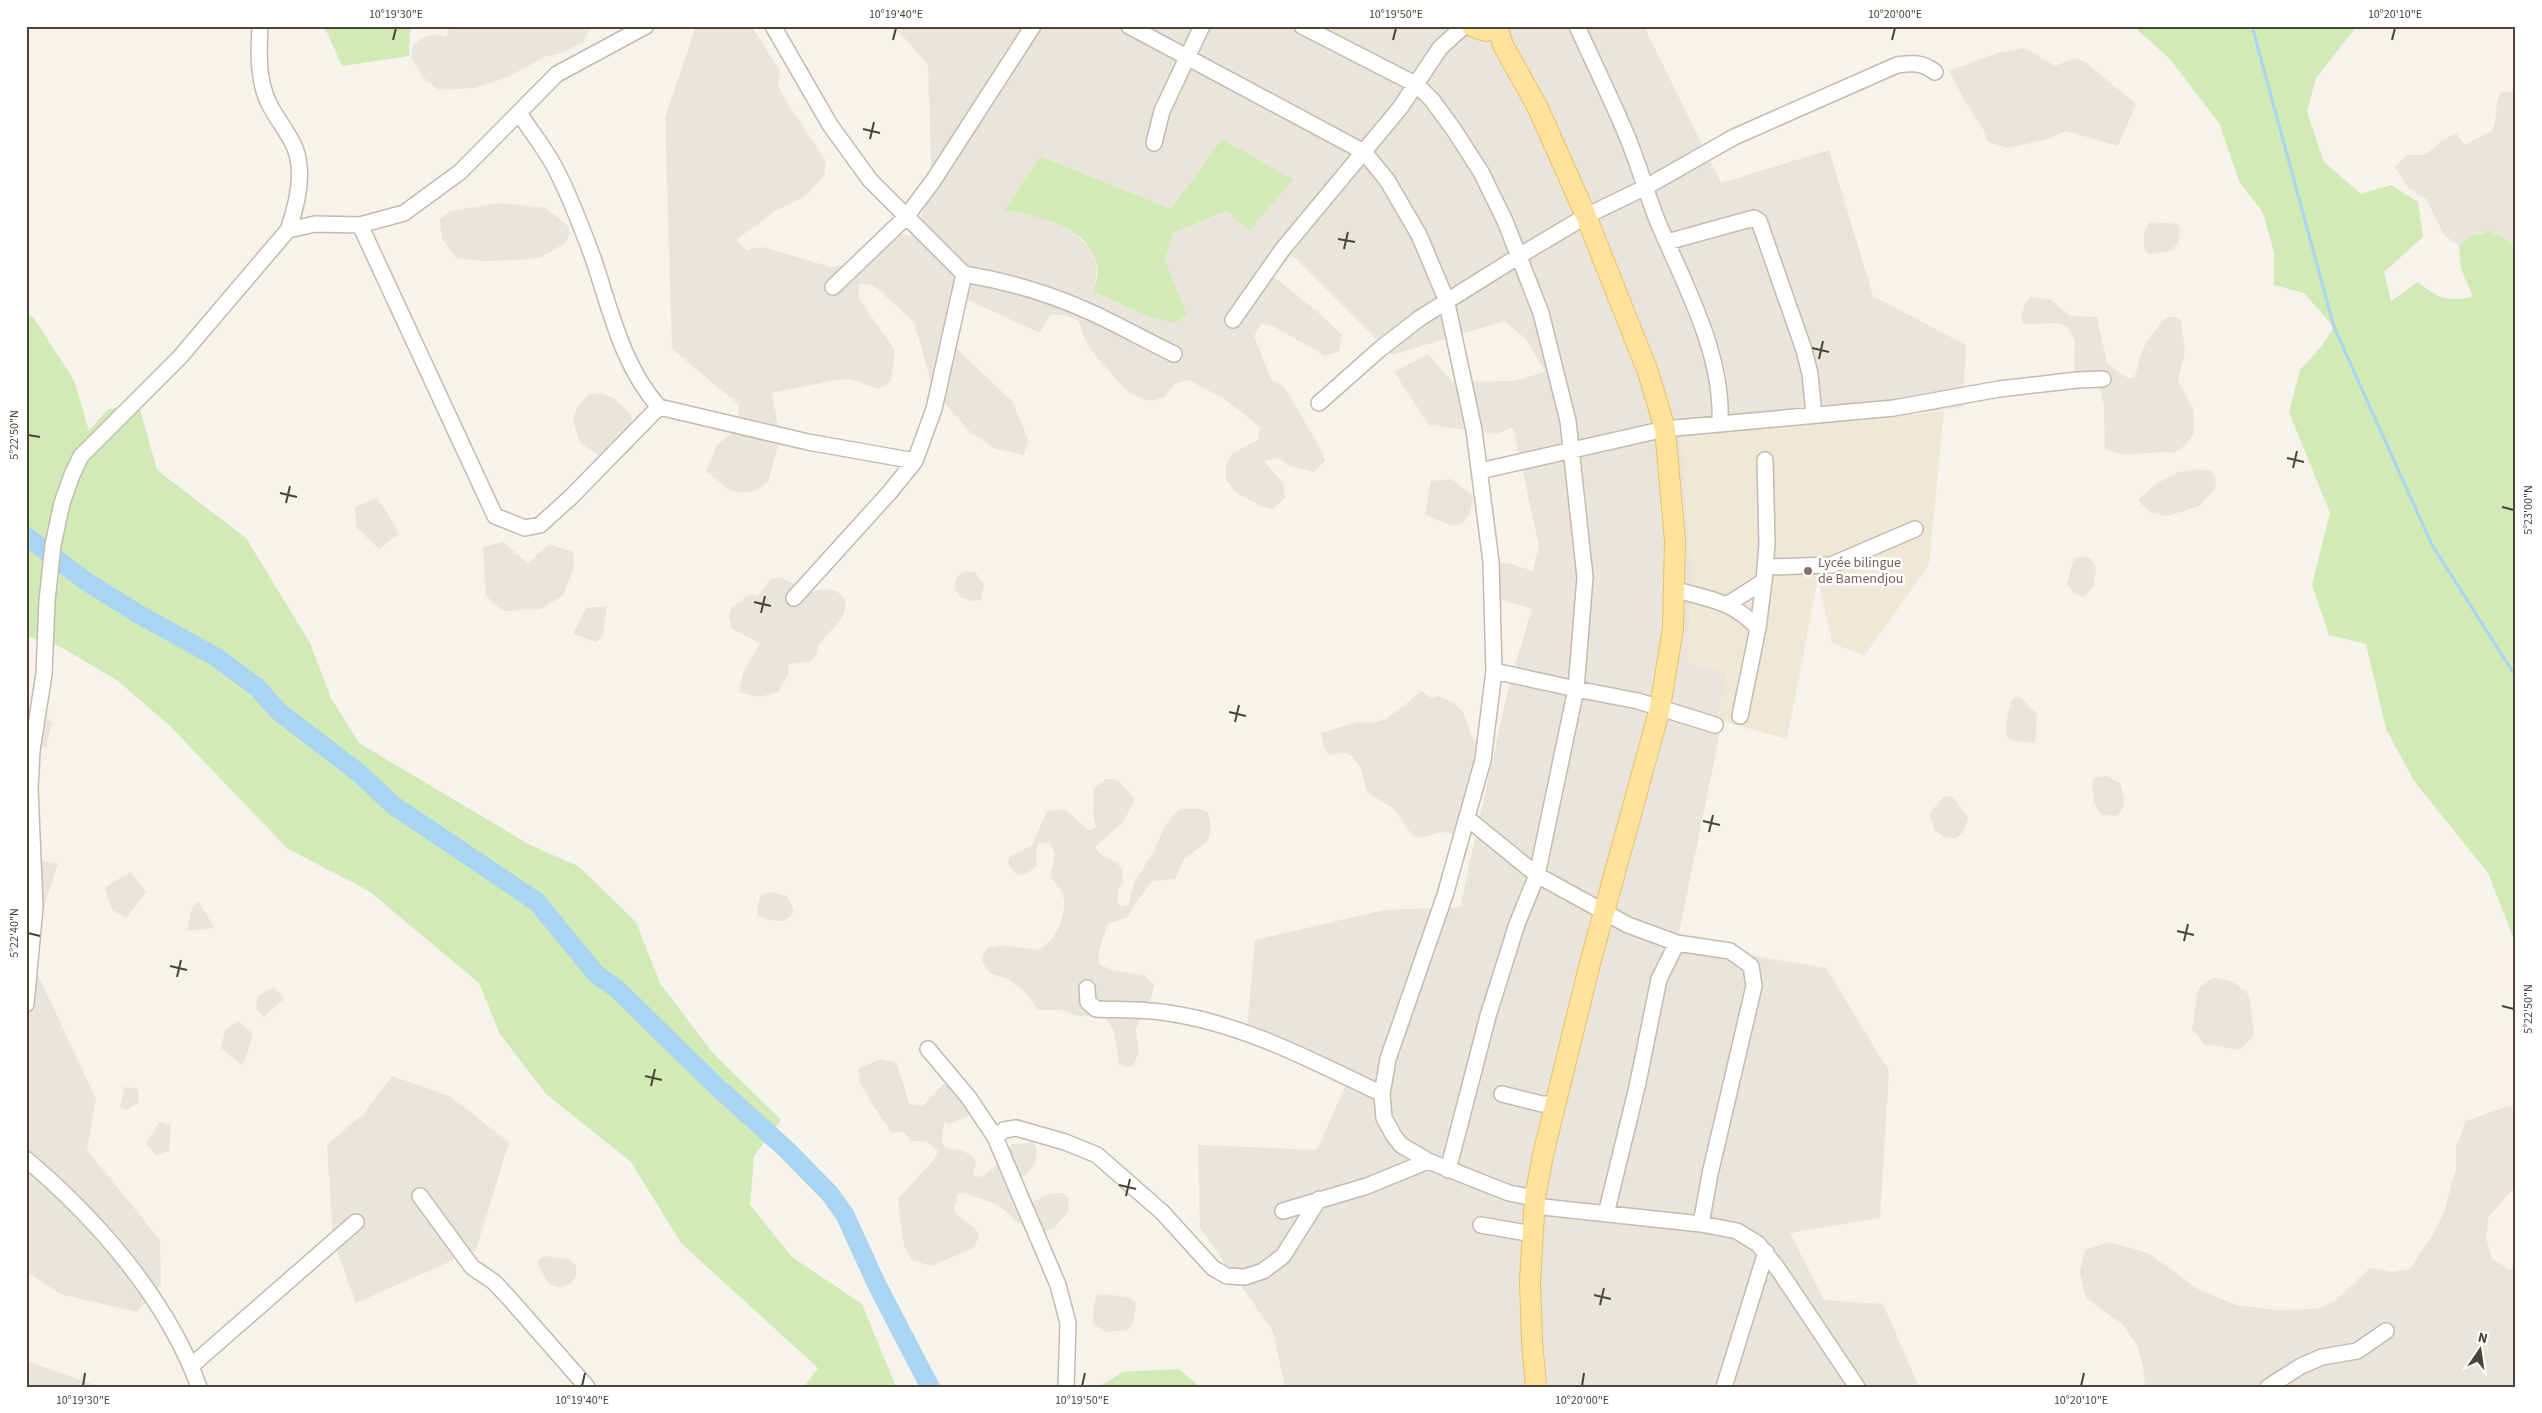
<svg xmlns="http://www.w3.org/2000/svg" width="2542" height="1413" font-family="'Source Sans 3',sans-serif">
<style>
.residential{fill:#eae5da;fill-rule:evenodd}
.education{fill:#efe8d6}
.green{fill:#d2eab5}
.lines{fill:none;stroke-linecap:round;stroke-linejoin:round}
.stream{stroke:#a9d4f2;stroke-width:3}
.river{stroke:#a9d4f2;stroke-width:19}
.minor-casing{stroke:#c2bbae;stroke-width:18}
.major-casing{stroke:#e6c16a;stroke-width:22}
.minor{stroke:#fff;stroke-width:15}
.major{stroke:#ffe39c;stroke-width:20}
.ticks{fill:none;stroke:#4b4439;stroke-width:2}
.education-dot{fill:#8d6e63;stroke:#fff;stroke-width:2}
.labels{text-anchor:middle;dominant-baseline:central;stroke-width:5;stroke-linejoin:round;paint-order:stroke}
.education-label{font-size:14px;fill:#785e54;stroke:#fff;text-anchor:start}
.neatline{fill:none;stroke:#4b4439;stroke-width:2}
.ticks-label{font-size:12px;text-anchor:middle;fill:#4b4439}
</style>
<rect width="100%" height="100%" fill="#f6f3ec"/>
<path class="residential" d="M 450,26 L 592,26 L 583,42 L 562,53 L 544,57 L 508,77 L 474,88 L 439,90 L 423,77 L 411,57 L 413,46 L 421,38 L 435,34 L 446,37 Z
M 696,26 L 751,26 L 780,70 L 778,84 L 784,98 L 825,160 L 825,175 L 804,197 L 775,211 L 736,240 L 747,250 L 762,247 L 831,267 L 846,265 L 854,254 L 896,233 L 912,236 L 932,191 L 928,65 L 894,26 L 1644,26 L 1721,183 L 1829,150 L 1873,296 L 1966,345 L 1963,407 L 1863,420 L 1738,427 L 1692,582 L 1688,663 L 1728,672 L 1717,720 L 1719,737 L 1677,943 L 1826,968 L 1889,1071 L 1880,1218 L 1790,1233 L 1824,1300 L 1883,1304 L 1919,1387 L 1285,1387 L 1273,1331 L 1200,1228 L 1198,1145 L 1317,1150 L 1345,1087 L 1246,1038 L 1255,940 L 1384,910 L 1460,907 L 1510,681 L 1532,609 L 1491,597 L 1497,563 L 1508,563 L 1533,571 L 1539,546 L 1513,427 L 1496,434 L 1429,425 L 1394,372 L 1428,354 L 1452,382 L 1514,381 L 1545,372 L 1526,339 L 1504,321 L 1392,355 L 1292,255 L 1273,276 L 1321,315 L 1342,335 L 1339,351 L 1325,356 L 1275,327 L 1262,324 L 1254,336 L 1271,379 L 1284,387 L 1319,446 L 1325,461 L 1314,472 L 1289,466 L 1278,458 L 1264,461 L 1283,483 L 1285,498 L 1273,509 L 1260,506 L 1234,491 L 1226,479 L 1226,465 L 1233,453 L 1258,440 L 1260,427 L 1226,400 L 1189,380 L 1174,384 L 1165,397 L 1151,401 L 1137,397 L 1125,389 L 1088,347 L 1078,320 L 1064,315 L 1050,315 L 1040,333 L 966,299 L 948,335 L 956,348 L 1013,402 L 1028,440 L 1024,455 L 996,449 L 971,433 L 933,390 L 914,322 L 873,285 L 859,284 L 859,299 L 895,350 L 891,381 L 878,389 L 851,379 L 836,380 L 772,393 L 780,438 L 768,482 L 755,491 L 741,493 L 728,489 L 706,471 L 717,445 L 734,431 L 739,418 L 738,404 L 672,349 L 665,117 ZM 1222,139 L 1228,211 L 1173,233 L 1165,260 L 1187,315 L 1147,316 L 1094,292 L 1097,267 L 1091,250 L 1072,231 L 1046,218 L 1004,210 L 1040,156 L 1171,209 Z
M 2025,48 L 2055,66 L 2075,58 L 2084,61 L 2136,104 L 2118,146 L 2066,131 L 2048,139 L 2008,148 L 1988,142 L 1983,129 L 1966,103 L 1949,71 L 1997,53 Z
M 2502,91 L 2516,93 L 2516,239 L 2512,243 L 2487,231 L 2484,234 L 2473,235 L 2459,246 L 2445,236 L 2426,199 L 2408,188 L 2395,167 L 2407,155 L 2425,155 L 2442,141 L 2456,133 L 2465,145 L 2491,131 L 2495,124 L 2497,100 Z
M 501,203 L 546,208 L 568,226 L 570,233 L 565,243 L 542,257 L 520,260 L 484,261 L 456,258 L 442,238 L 440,219 L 450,211 Z
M 2155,222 L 2177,224 L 2180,228 L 2178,243 L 2171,251 L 2152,254 L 2147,253 L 2144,248 L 2144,233 L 2149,223 Z
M 2030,297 L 2051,300 L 2070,316 L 2097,317 L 2107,363 L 2128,378 L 2133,378 L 2136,373 L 2143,348 L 2159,325 L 2167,317 L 2177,317 L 2181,321 L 2185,352 L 2178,380 L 2193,409 L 2194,425 L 2193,435 L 2182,448 L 2173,453 L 2162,452 L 2125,455 L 2110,451 L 2105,447 L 2104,407 L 2101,391 L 2098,386 L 2079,379 L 2074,372 L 2075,342 L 2071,333 L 2068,327 L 2058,323 L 2028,324 L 2023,323 L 2021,318 L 2024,306 Z
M 601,393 L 612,397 L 631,414 L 635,433 L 633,449 L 624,455 L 601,456 L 588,449 L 578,439 L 573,419 L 578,406 L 589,394 Z
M 2197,469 L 2212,471 L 2216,479 L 2215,489 L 2199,506 L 2168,516 L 2152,513 L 2141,504 L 2139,499 L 2156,484 L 2178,472 Z
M 1451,479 L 1474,496 L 1469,515 L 1462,523 L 1452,526 L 1425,514 L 1431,481 Z
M 375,498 L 386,510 L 399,534 L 379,549 L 356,527 L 355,507 Z
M 503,542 L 528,563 L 549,544 L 573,552 L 574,568 L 563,595 L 541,609 L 503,611 L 486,596 L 483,547 Z
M 2080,556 L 2090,558 L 2096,567 L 2094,586 L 2083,597 L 2074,593 L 2067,584 L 2073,561 Z
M 965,571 L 975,572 L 984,584 L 981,600 L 971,601 L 960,597 L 954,588 L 957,577 Z
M 781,577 L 808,592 L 828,589 L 838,592 L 845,600 L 845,611 L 841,620 L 818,645 L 817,654 L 810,662 L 789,664 L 788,674 L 778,692 L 759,697 L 739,692 L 744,671 L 760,643 L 732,629 L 729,617 L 732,607 L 750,594 L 758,596 L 771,579 Z
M 607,606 L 603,635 L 596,642 L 573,634 L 586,608 Z
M 1422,691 L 1431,698 L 1439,696 L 1452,702 L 1463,712 L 1475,744 L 1477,758 L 1484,770 L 1471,836 L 1441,832 L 1419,838 L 1412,835 L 1394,809 L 1367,792 L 1361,769 L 1353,757 L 1347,753 L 1329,755 L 1325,749 L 1321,733 L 1357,722 L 1371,723 L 1386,719 Z
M 2019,696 L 2037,714 L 2036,739 L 2034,743 L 2013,741 L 2007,737 L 2006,725 L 2009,708 L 2013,698 Z
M 26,712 L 40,712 L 52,723 L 46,748 L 26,742 Z
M 2106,776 L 2120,783 L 2124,799 L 2123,809 L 2116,816 L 2101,815 L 2094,803 L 2092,781 L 2095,777 Z
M 1106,779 L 1113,779 L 1120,782 L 1134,798 L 1133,805 L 1122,823 L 1095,847 L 1099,853 L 1117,863 L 1122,869 L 1123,882 L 1119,888 L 1117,901 L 1121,907 L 1128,905 L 1134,882 L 1152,855 L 1165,826 L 1174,814 L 1180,809 L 1202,809 L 1208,813 L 1211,828 L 1208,841 L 1184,859 L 1175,879 L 1153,881 L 1139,898 L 1128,917 L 1108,924 L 1099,950 L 1099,964 L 1114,971 L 1144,975 L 1154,984 L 1151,998 L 1143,1009 L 1136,1030 L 1139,1052 L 1133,1066 L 1126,1067 L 1119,1064 L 1114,1031 L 1106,1018 L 1075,1015 L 1061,1010 L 1038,1010 L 1025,991 L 1006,978 L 991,974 L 982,962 L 983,954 L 988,948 L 1002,945 L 1038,950 L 1051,940 L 1060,926 L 1065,903 L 1060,888 L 1050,877 L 1055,854 L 1052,847 L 1046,842 L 1039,844 L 1036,851 L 1037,865 L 1027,874 L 1019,875 L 1013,871 L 1008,863 L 1010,856 L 1031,846 L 1047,811 L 1061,809 L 1068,812 L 1090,831 L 1096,827 L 1093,812 L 1094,788 Z
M 1949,796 L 1954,798 L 1968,818 L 1963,832 L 1955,839 L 1944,837 L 1935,831 L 1929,814 L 1943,797 Z
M 26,858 L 58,863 L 42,914 L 26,910 Z
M 131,872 L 146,892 L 126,918 L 112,910 L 105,887 Z
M 771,892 L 787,896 L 794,909 L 792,915 L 784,921 L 768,920 L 757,915 L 759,899 L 762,895 Z
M 198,901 L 215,928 L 187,931 L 192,907 Z
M 26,949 L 96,1099 L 87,1150 L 160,1240 L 161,1285 L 137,1312 L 60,1294 L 26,1271 Z
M 2214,977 L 2233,982 L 2249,995 L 2254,1035 L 2240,1050 L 2204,1044 L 2192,1029 L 2198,989 Z
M 274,987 L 284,999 L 264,1017 L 256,1009 L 258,996 Z
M 238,1021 L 253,1034 L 243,1066 L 221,1048 L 225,1030 Z
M 880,1059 L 897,1063 L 909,1104 L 923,1106 L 943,1084 L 958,1085 L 966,1095 L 969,1116 L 949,1124 L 944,1121 L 942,1141 L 945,1147 L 952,1150 L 960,1149 L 972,1156 L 976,1162 L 973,1176 L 981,1177 L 993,1168 L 1012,1144 L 1034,1143 L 1037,1150 L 1035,1164 L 1026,1175 L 1013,1181 L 1010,1188 L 1011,1195 L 1022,1204 L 1029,1204 L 1049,1194 L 1063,1193 L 1069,1198 L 1068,1212 L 1053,1229 L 1046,1231 L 1030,1229 L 1017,1222 L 1006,1211 L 993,1203 L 965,1193 L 958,1194 L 954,1207 L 955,1214 L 976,1229 L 979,1235 L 975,1247 L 932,1266 L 911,1260 L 904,1245 L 899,1213 L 899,1198 L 935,1158 L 938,1151 L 928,1142 L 912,1141 L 903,1131 L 892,1133 L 872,1104 L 860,1083 L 858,1069 Z
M 392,1076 L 449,1096 L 509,1142 L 476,1250 L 356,1303 L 333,1240 L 327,1145 L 364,1113 Z
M 124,1087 L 138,1089 L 139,1102 L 127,1110 L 120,1107 Z
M 2508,1106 L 2516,1106 L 2516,1185 L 2488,1218 L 2486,1238 L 2492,1258 L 2509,1270 L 2516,1266 L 2516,1387 L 2145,1387 L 2143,1366 L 2137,1345 L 2122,1324 L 2086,1298 L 2080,1272 L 2085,1250 L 2109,1242 L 2148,1253 L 2196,1288 L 2236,1305 L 2276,1310 L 2317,1309 L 2336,1300 L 2370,1268 L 2392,1272 L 2410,1269 L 2435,1231 L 2444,1212 L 2456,1169 L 2456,1147 L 2466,1121 Z
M 159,1122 L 171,1125 L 169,1151 L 156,1155 L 146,1144 Z
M 544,1256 L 569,1259 L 576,1266 L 576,1276 L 570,1284 L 561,1288 L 550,1285 L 537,1264 L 539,1259 Z
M 1102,1294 L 1128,1297 L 1136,1302 L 1134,1321 L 1128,1330 L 1107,1332 L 1093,1324 L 1093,1311 L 1096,1295 Z
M 26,1361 L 101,1387 L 26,1387 Z"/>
<path class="education" d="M 1944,411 L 1929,565 L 1864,656 L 1832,643 L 1818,578 L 1787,739 L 1717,720 L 1728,673 L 1688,663 L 1692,582 L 1681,437 L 1686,432 L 1738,427 L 1863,420 Z"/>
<path class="green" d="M 324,26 L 410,26 L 409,56 L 342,66 Z
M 2133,26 L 2357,26 L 2316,78 L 2307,111 L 2324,162 L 2361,194 L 2391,185 L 2418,202 L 2423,237 L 2384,272 L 2391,301 L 2418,282 C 2436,297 2450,304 2473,296 L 2461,269 L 2459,246 L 2473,235 L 2484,234 L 2487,230 L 2512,243 L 2516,251 L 2516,945 L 2488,873 L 2414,781 L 2386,729 L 2366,644 L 2329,635 L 2312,585 L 2330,513 L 2289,412 L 2300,370 L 2321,347 L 2334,327 L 2304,293 L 2274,285 L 2274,252 L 2263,213 L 2239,181 L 2219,123 L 2169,58 Z
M 1222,139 L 1293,180 L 1249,231 L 1227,211 L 1173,233 L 1165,260 L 1187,315 L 1175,323 L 1147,316 L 1094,292 C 1095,284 1099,273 1097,266 C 1089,225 1037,216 1004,210 L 1040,156 L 1171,209 Z
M 26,312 L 33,317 L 74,380 L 89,431 L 107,410 L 138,402 L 157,470 L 246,538 L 310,643 L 331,698 L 359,743 L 530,845 L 578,866 L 636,922 L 660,983 L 712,1052 L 781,1120 L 754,1156 L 750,1205 L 792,1257 L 862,1304 L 896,1387 L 804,1387 L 818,1368 L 681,1243 L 631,1162 L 546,1094 L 500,1034 L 479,983 L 369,891 L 288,849 L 170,726 L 118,681 L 61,647 L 26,636 Z
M 1179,1369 L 1200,1387 L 1098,1387 L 1123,1372 Z"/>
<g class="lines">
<path class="stream" d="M 2252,26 L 2334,327 L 2432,545 L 2516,677"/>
<path class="river" d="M 26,536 L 87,582 L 140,615 L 216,657 L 258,688 L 278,711 L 359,773 L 393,805 L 537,902 L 596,974 L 617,989 L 714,1084 L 787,1150 L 830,1194 L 845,1215 L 877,1285 L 930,1387"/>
<defs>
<path id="minor" d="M 773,26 L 830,125 L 870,180 L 964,274 L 934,409 L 915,461 L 889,493 L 794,598
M 1129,26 L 1364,152 L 1387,180 L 1419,235 L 1446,299 L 1474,430 L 1491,562 L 1494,671 L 1483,760 L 1445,895 L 1388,1059 L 1382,1094 L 1384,1118 L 1394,1136 L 1401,1145 L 1428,1161
M 1302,26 L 1417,85 L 1432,100 L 1454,130 L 1481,172 L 1505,221 L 1541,313 L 1568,421 L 1585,577 L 1576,689 L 1638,701 L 1715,725
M 1577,26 C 1593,62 1611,98 1626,134 C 1639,164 1647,197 1660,227 C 1686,287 1723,355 1720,422
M 519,113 C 530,130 543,146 553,164 C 567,189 583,231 593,258 C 610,308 622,366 659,407 L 808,442 L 915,461
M 1154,143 L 1162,111 L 1202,26
M 360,225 L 495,516 L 525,528 L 540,525 L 571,497 L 659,407
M 288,230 L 315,224 L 360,225 L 404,213 L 460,172 L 557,74 L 646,26
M 1667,242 L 1754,218 L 1759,221 L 1804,350 L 1810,374 L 1814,415
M 964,274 C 1006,281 1050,294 1088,311 C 1117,324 1145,340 1174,354
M 833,287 L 906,217 L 933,181 L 1033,26
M 1233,320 L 1282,250 L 1400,108 L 1440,48 L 1464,26
M 1319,403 L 1380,349 L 1420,318 L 1519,256 L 1586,216 L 1646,187 L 1734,137 L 1897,65 C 1913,63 1922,62 1935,72
M 1480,471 L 1665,429 L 1894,408 L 1999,389 L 2077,380 L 2103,379
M 1766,567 L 1831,565 L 1915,529
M 1675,589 C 1711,601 1730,599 1758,628 L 1740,716
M 1728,604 L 1764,581 L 1767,544 L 1765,460
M 1758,628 L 1764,581
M 1467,818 L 1537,875 L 1628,925 L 1677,943 L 1730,951 L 1751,966 L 1754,986 L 1710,1174 L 1701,1224
M 1087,988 L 1088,1002 L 1096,1009 C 1119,1010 1145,1009 1168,1013 C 1244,1024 1313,1061 1382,1094
M 26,1004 L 35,907 L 30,789 L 32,750 L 44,674 L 47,601 L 53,545 L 62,503 L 72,475 L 81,456 L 180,357 L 288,230 C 297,205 305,174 295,148 C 286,127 268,110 263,87 C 258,67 259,47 260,26
M 928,1049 L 969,1098 L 995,1137 L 1058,1285 L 1068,1323 L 1066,1387
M 1502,1094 L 1542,1104 L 1555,1104
M 995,1137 L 1004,1130 L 1016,1128 L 1065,1142 L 1097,1155 L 1162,1212 L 1213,1268 L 1227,1276 L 1245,1277 L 1263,1271 L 1283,1256 L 1319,1199
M 26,1159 C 97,1219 167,1299 199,1387
M 1448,1170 L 1488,1016 L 1517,924 L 1537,875 L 1576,689 L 1494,671
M 420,1196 L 472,1267 L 494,1282 L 509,1298 L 587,1387
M 1534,1206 L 1701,1224 L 1737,1231 L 1758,1244 L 1778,1269 L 1857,1387
M 1283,1211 L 1367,1186 L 1428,1161 L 1509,1193 L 1535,1198
M 1606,1214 L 1637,1087 L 1659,979 L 1677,943
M 1481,1225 L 1532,1234
M 191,1366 L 356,1222
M 1724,1387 L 1766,1252
M 2268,1387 L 2301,1366 L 2322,1357 L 2357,1351 L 2386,1331"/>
<path id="major" d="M 1472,26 L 1485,31 L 1493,26
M 1497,26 L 1503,45 L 1537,106 L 1586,216 L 1648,372 L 1665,429 L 1675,541 L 1673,628 L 1660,708 L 1589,967 L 1543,1155 L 1535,1198 L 1530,1281 L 1532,1341 L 1536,1387"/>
</defs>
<use href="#minor" class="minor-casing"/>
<use href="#major" class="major-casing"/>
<use href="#minor" class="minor"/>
<use href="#major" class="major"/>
</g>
<path class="ticks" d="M 393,40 L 396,28M 893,40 L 896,28M 1393,40 L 1396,28M 1892,40 L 1895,28M 2392,40 L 2395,28M 863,129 L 880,133M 870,139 L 874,122M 1338,239 L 1355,242M 1344,249 L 1348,232M 1812,348 L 1829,352M 1819,359 L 1823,341M 28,435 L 40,437M 2287,458 L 2304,462M 2293,468 L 2297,451M 280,493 L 297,497M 286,503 L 290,486M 2502,507 L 2514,510M 754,602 L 771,606M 761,613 L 765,596M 1229,712 L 1246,716M 1235,722 L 1239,705M 1703,821 L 1720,825M 1709,832 L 1713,815M 2177,931 L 2194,935M 28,933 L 40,936M 2184,941 L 2188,924M 170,966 L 187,970M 177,977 L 181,960M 2502,1006 L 2514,1009M 645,1076 L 662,1080M 651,1086 L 655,1069M 1119,1185 L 1136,1189M 1126,1196 L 1130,1179M 1594,1295 L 1611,1299M 1600,1305 L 1604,1288M 83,1386 L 85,1373M 582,1386 L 585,1373M 1082,1386 L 1085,1373M 1582,1386 L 1584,1373M 2081,1386 L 2084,1373"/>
<circle class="education-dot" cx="1808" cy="571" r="5"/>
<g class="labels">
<g class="education-label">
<text x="1818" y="563">Lycée bilingue<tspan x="1818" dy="16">de Bamendjou</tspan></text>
</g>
</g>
<rect width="2542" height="1413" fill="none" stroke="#ffffff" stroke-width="55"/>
<g transform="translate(2480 1350) rotate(13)" stroke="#ffffff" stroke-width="4" paint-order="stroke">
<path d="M0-4L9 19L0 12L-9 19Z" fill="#4b4439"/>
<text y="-8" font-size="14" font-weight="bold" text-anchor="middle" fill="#4b4439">N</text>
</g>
<rect x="28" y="28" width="2486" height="1358" class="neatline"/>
<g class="ticks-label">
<text x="396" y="18">10°19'30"E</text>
<text x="896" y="18">10°19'40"E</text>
<text x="1396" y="18">10°19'50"E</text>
<text x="1895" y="18">10°20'00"E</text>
<text x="2395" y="18">10°20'10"E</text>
<text transform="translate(14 435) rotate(-90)" y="4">5°22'50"N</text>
<text transform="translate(2528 510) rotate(-90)" y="4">5°23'00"N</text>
<text transform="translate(14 933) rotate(-90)" y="4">5°22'40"N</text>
<text transform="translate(2528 1009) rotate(-90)" y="4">5°22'50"N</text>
<text x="83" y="1404">10°19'30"E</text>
<text x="582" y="1404">10°19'40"E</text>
<text x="1082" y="1404">10°19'50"E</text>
<text x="1582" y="1404">10°20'00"E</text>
<text x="2081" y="1404">10°20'10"E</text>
</g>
</svg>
